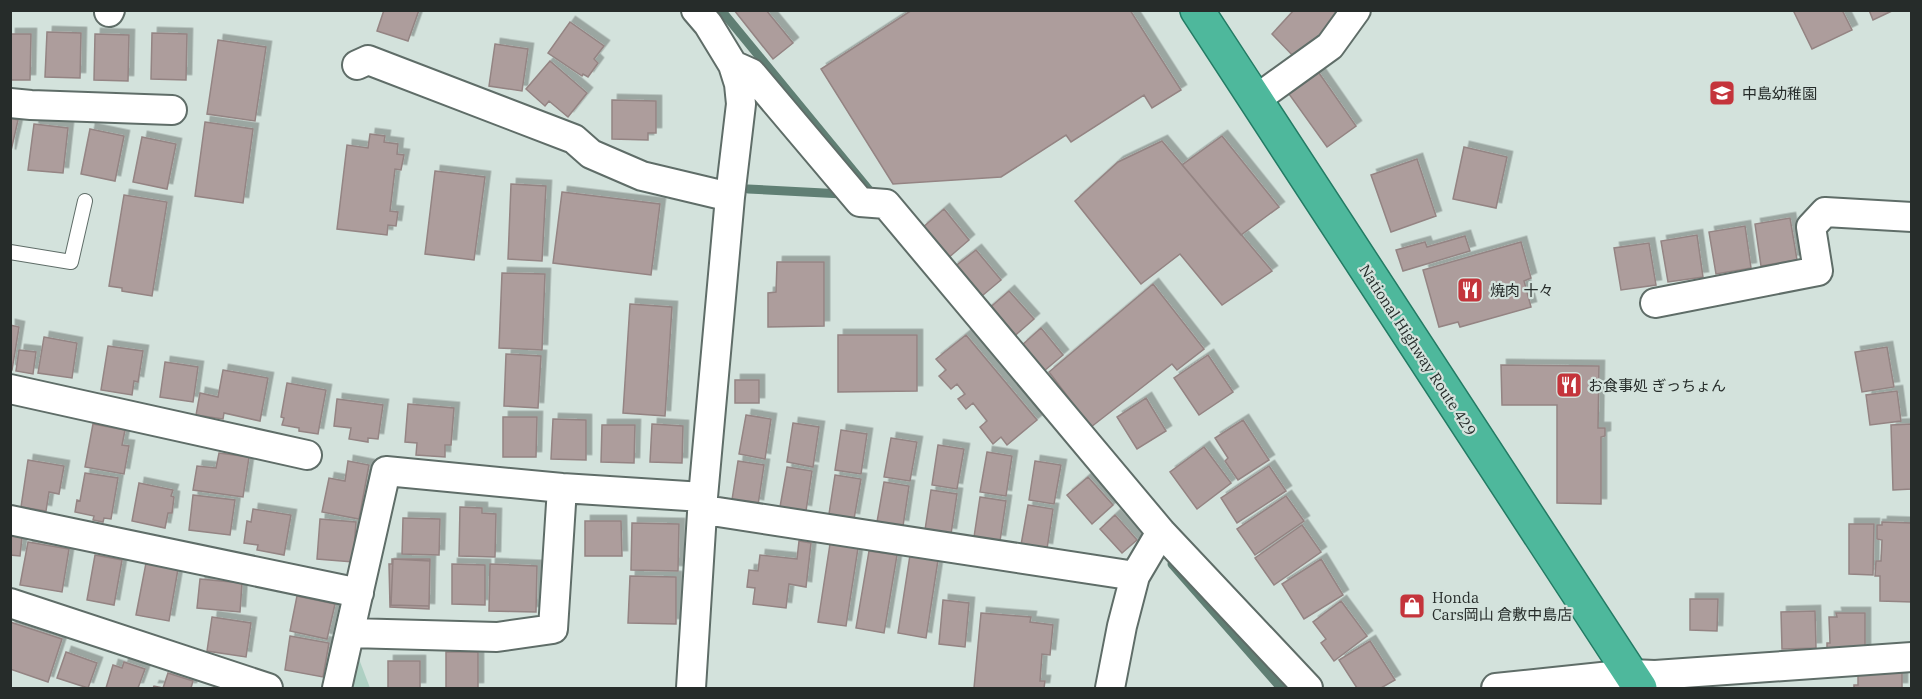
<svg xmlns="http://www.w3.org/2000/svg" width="1922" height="699" font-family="'IBM Plex Serif','Noto Sans JP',serif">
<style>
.green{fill:#aed0c3}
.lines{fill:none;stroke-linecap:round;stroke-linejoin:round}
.stream{stroke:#607f74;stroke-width:9}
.building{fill:#ad9d9c;stroke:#948483;stroke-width:1.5;filter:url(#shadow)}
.service-casing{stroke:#5f6d68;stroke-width:16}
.minor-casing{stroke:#5f6d68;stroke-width:32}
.trunk-casing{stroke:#237b64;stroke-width:36}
.service{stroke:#fff;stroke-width:14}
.minor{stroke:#fff;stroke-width:28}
.trunk{stroke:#4eb89c;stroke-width:33}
.labels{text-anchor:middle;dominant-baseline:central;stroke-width:4.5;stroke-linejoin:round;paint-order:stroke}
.poi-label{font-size:15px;fill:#262c2a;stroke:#d3e2dc;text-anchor:start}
.street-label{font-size:15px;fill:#262c2a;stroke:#d3e2dc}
</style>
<defs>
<filter id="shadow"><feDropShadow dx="5.5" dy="-5.5" stdDeviation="0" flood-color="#0004"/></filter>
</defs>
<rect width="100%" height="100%" fill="#d3e2dc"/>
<path class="green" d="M 359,659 L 370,688 L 353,688 Z"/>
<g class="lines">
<path class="stream" d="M 721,10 L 874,196
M 748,189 L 843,194
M 1172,564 L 1281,688"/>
</g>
<path class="building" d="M 384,10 L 419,10 L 408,41 L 377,31 Z
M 734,10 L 766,10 L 793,43 L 773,59 Z
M 912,10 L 1130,10 L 1181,90 L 1152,108 L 1144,95 L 1071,142 L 1066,135 L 1001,177 L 893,184 L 821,69 Z
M 1294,10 L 1345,10 L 1296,59 L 1272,34 Z
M 1793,10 L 1842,10 L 1852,30 L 1812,49 Z
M 1869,10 L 1894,10 L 1873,20 Z
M 570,22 L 604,46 L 594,59 L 598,63 L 588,77 L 583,74 L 582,76 L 548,53 Z
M 47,32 L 81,33 L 80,78 L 45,77 Z
M 152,33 L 187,34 L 186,80 L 151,79 Z
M 10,34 L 31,34 L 30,80 L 10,80 Z
M 95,34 L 129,35 L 128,81 L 94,80 Z
M 218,40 L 266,47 L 255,121 L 207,114 Z
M 495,44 L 528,49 L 522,91 L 489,86 Z
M 550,61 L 587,93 L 568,117 L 549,101 L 545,106 L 526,89 Z
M 1319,73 L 1356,126 L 1327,147 L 1289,94 Z
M 612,100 L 656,101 L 656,133 L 648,133 L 648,140 L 612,139 Z
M 10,118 L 18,120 L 10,155 Z
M 205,122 L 253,129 L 243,203 L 195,196 Z
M 34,124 L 68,128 L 63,173 L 28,170 Z
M 90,129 L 124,136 L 115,181 L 81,174 Z
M 370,134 L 385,136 L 384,142 L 398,144 L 397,154 L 404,155 L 401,170 L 395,169 L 390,211 L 398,212 L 396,226 L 388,225 L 387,235 L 337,229 L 347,145 L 368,148 Z
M 1222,136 L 1279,207 L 1241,235 L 1182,165 Z
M 142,137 L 176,144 L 167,189 L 133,182 Z
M 1162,141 L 1272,271 L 1222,305 L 1180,254 L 1141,284 L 1075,201 L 1118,162 Z
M 1464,147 L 1507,157 L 1496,208 L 1453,199 Z
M 1417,159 L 1436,216 L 1391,232 L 1371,175 Z
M 435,171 L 485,177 L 474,260 L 425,254 Z
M 511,184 L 546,186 L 542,261 L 508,259 Z
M 562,192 L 660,204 L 651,275 L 553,263 Z
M 124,195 L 167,202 L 152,296 L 122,291 L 122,288 L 109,286 Z
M 944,209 L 969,240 L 947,259 L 922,228 Z
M 1790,218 L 1797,260 L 1761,266 L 1755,224 Z
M 1745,226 L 1751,268 L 1716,274 L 1709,232 Z
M 1697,235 L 1703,277 L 1668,282 L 1661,241 Z
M 1465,236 L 1470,251 L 1403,271 L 1396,250 L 1425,242 L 1427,247 Z
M 1521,242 L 1531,278 L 1524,281 L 1531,307 L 1460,327 L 1458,322 L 1439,327 L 1423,270 Z
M 1649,243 L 1656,285 L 1621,290 L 1614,248 Z
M 976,250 L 1001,280 L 977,300 L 953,268 Z
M 777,262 L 824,262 L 824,326 L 768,327 L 768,293 L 776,292 Z
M 502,273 L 545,274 L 542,350 L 499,348 Z
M 1153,284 L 1204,349 L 1177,370 L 1172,364 L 1091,427 L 1049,372 Z
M 1009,291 L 1034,319 L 1011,339 L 986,311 Z
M 630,304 L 672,307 L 665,416 L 623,413 Z
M 10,325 L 19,327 L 12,370 L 10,370 Z
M 1041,328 L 1063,355 L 1044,371 L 1022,345 Z
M 838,335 L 917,335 L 917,391 L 838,392 Z
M 966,335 L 1037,420 L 1007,445 L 1001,437 L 993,444 L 980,427 L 987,421 L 973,403 L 966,409 L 958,399 L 965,394 L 957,384 L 951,389 L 939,376 L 946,370 L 936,359 Z
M 44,337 L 77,343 L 72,378 L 38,373 Z
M 108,346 L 143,351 L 138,382 L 134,381 L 132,395 L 101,390 Z
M 1887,347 L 1894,387 L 1862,392 L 1855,352 Z
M 19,350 L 36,352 L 33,374 L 16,371 Z
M 506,354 L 541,356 L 538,408 L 504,406 Z
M 1208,355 L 1233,392 L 1199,415 L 1174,378 Z
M 165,362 L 198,367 L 193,402 L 160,397 Z
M 1501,365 L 1599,366 L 1598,428 L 1605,428 L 1605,436 L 1601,437 L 1601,504 L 1557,503 L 1557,405 L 1502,405 Z
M 223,370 L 268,378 L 260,421 L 224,413 L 223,419 L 196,415 L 200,393 L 218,397 Z
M 735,380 L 759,380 L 759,403 L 735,403 Z
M 287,383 L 326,390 L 318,434 L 299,431 L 299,428 L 282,425 L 284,418 L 281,417 Z
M 1897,391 L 1901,421 L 1870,425 L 1866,395 Z
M 1146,398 L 1166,431 L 1137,449 L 1117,417 Z
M 337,399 L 383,405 L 378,439 L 368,438 L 368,442 L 349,439 L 351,428 L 334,426 Z
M 408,404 L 454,408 L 451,445 L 445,445 L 445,457 L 416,455 L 417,443 L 405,442 Z
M 746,415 L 771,419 L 765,459 L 739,454 Z
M 503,417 L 537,417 L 536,457 L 503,457 Z
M 553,419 L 586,420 L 586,460 L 551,459 Z
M 1243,420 L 1269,460 L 1238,480 L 1225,461 L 1228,458 L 1215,438 Z
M 793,423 L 819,427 L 813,467 L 787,462 Z
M 93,424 L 125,430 L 122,445 L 129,446 L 124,474 L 85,467 Z
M 652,424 L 683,426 L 682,463 L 650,462 Z
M 1912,424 L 1912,489 L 1893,490 L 1891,425 Z
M 602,425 L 635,425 L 634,463 L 601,462 Z
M 841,430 L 867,434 L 861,474 L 835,470 Z
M 891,438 L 917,442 L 910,481 L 884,477 Z
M 938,445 L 964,449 L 957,489 L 932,485 Z
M 1204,447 L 1231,483 L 1197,509 L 1170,472 Z
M 987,452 L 1012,456 L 1006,496 L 980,492 Z
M 219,453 L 249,457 L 243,497 L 193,490 L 197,466 L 216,468 Z
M 28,460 L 64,466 L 59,494 L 49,492 L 46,511 L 21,507 Z
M 348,461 L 369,465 L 359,519 L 322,512 L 329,478 L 345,481 Z
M 738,461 L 764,465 L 758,505 L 732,500 Z
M 1035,461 L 1061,465 L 1054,504 L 1029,500 Z
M 1269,466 L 1286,491 L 1237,523 L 1221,498 Z
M 787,467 L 812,471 L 806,511 L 780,507 Z
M 85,473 L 118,478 L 111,519 L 104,518 L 103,522 L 93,520 L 94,516 L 75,512 L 77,500 L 80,501 Z
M 835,475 L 861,479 L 854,519 L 829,514 Z
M 1088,477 L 1113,505 L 1092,524 L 1067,495 Z
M 884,482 L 909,486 L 903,526 L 877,522 Z
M 139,483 L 173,490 L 171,496 L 174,497 L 172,513 L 168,513 L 165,528 L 132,521 Z
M 931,490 L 957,494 L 951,534 L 925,530 Z
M 193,495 L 235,500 L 230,535 L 189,530 Z
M 1286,496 L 1304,521 L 1255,555 L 1237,529 Z
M 980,497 L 1006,501 L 1000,541 L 974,537 Z
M 1028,505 L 1053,509 L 1047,549 L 1021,545 Z
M 460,507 L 482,508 L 482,513 L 496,514 L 495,557 L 459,556 Z
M 253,509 L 291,515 L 284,555 L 257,550 L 258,545 L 244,543 L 247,521 L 251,522 Z
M 1115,515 L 1137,540 L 1122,553 L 1100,529 Z
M 403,518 L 440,519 L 439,555 L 402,554 Z
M 320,519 L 356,522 L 353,562 L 317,559 Z
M 585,521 L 621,521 L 622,556 L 585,556 Z
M 1882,522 L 1912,523 L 1912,602 L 1880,601 L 1880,576 L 1875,576 L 1876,561 L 1881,561 L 1882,540 L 1877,539 L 1877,525 L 1882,525 Z
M 632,523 L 679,524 L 678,571 L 631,570 Z
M 1849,524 L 1874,524 L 1873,575 L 1849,574 Z
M 1302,525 L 1321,552 L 1274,585 L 1255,558 Z
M 10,535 L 22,537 L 20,556 L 10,555 Z
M 799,541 L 811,543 L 806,587 L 789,584 L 786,608 L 753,604 L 755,588 L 747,587 L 749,570 L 758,571 L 760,555 L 797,559 Z
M 28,542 L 69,549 L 62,592 L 20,585 Z
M 830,544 L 858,548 L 846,626 L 818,622 Z
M 869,551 L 897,555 L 884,633 L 856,628 Z
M 95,555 L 122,560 L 114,605 L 87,600 Z
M 910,555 L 938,560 L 926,638 L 898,633 Z
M 392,559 L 430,559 L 429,609 L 390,607 L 389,564 L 392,564 Z
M 393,559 L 430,561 L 429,606 L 391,605 Z
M 1321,559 L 1343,595 L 1304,619 L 1282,584 Z
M 146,563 L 178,569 L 169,621 L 136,615 Z
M 452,564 L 485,565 L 485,605 L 452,604 Z
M 490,564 L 537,566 L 536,612 L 489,611 Z
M 630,576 L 676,577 L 676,624 L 628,623 Z
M 200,579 L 242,583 L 240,612 L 197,608 Z
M 297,596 L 335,604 L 327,639 L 290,631 Z
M 1690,599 L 1718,599 L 1717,631 L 1690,630 Z
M 943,600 L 969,603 L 965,647 L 939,644 Z
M 1341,601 L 1367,636 L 1334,661 L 1321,643 L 1326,639 L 1313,622 Z
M 1815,611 L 1816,648 L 1782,649 L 1781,612 Z
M 981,613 L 1031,617 L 1030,622 L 1053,625 L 1050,655 L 1042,654 L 1040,681 L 1045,681 L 1044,688 L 974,688 Z
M 1836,613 L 1865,613 L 1865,650 L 1827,650 L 1827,643 L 1830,643 L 1829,617 L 1837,617 Z
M 212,617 L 251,623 L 246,657 L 207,651 Z
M 10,622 L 62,639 L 48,682 L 10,669 Z
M 290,636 L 329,643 L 323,677 L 285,670 Z
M 1370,641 L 1395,680 L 1381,688 L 1357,688 L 1339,660 Z
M 66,652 L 97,663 L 88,688 L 57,678 Z
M 446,652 L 478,652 L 478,688 L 446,688 Z
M 388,661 L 420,661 L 420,688 L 388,688 Z
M 124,662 L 145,669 L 138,688 L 106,688 L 113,665 L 122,668 Z
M 1902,671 L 1902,688 L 1854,688 L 1854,685 L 1858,685 L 1858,672 Z
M 168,673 L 193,681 L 191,688 L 153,688 L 154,686 L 163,688 Z"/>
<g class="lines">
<defs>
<path id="service" d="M 10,252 L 71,262 L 85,201"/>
<path id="minor" d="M 109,12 L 110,10
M 357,65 L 368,60 L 574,139 L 591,154 L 642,176 L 730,197
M 733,65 L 751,73 L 860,202 L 886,204 L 1161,532 L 1308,688
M 1255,100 L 1330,46 L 1356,10
M 10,103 L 31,105 L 172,110
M 1655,303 L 1818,271 L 1811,227 L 1825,212 L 1912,217
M 10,389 L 307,455
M 702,512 L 718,512 L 1135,576
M 10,520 L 359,593
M 10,603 L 268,688
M 350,633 L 497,637 L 553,629 L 562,488
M 337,688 L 386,471 L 562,488 L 703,497
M 691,688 L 703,497 L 730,197 L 741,104 L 739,84 L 733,65 L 708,24 L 696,10
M 1110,688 L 1122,626 L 1135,576 L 1161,532
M 1496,688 L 1630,674 L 1655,675 L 1912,657"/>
<path id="trunk" d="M 1197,10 L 1640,688"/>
</defs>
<use href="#service" class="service-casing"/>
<use href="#minor" class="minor-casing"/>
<use href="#trunk" class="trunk-casing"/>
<use href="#service" class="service"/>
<use href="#minor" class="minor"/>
<use href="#trunk" class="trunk"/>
</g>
<defs>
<symbol id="school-square" viewBox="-11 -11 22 22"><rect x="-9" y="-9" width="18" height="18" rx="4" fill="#c4343b" stroke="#d3e2dc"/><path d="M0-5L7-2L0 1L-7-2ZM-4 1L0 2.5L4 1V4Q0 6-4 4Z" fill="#fff"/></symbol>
<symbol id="restaurant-square" viewBox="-11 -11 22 22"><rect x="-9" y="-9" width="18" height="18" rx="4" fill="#c4343b" stroke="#d3e2dc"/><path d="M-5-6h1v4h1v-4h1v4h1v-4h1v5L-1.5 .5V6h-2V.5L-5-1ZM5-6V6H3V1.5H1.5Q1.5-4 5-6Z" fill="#fff"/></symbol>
<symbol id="shop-square" viewBox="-11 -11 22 22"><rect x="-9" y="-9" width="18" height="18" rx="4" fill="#c4343b" stroke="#d3e2dc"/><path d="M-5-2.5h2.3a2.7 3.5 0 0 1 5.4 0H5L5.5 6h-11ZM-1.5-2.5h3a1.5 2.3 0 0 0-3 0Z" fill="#fff"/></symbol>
</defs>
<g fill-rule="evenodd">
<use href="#school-square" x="1707" y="78" width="30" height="30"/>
<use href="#restaurant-square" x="1455" y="275" width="30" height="30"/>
<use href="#restaurant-square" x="1554" y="370" width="30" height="30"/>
<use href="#shop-square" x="1397" y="591" width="30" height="30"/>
</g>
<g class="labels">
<g class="poi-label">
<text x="1742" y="93">中島幼稚園</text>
<text x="1490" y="290">焼肉 十々</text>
<text x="1588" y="385">お食事処 ぎっちょん</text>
<text x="1432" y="597">Honda<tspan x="1432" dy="17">Cars岡山 倉敷中島店</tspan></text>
</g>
<g class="street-label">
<text transform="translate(1418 350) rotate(57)">National Highway Route 429</text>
</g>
</g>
<rect width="1922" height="699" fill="none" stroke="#262c2a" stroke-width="24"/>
</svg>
